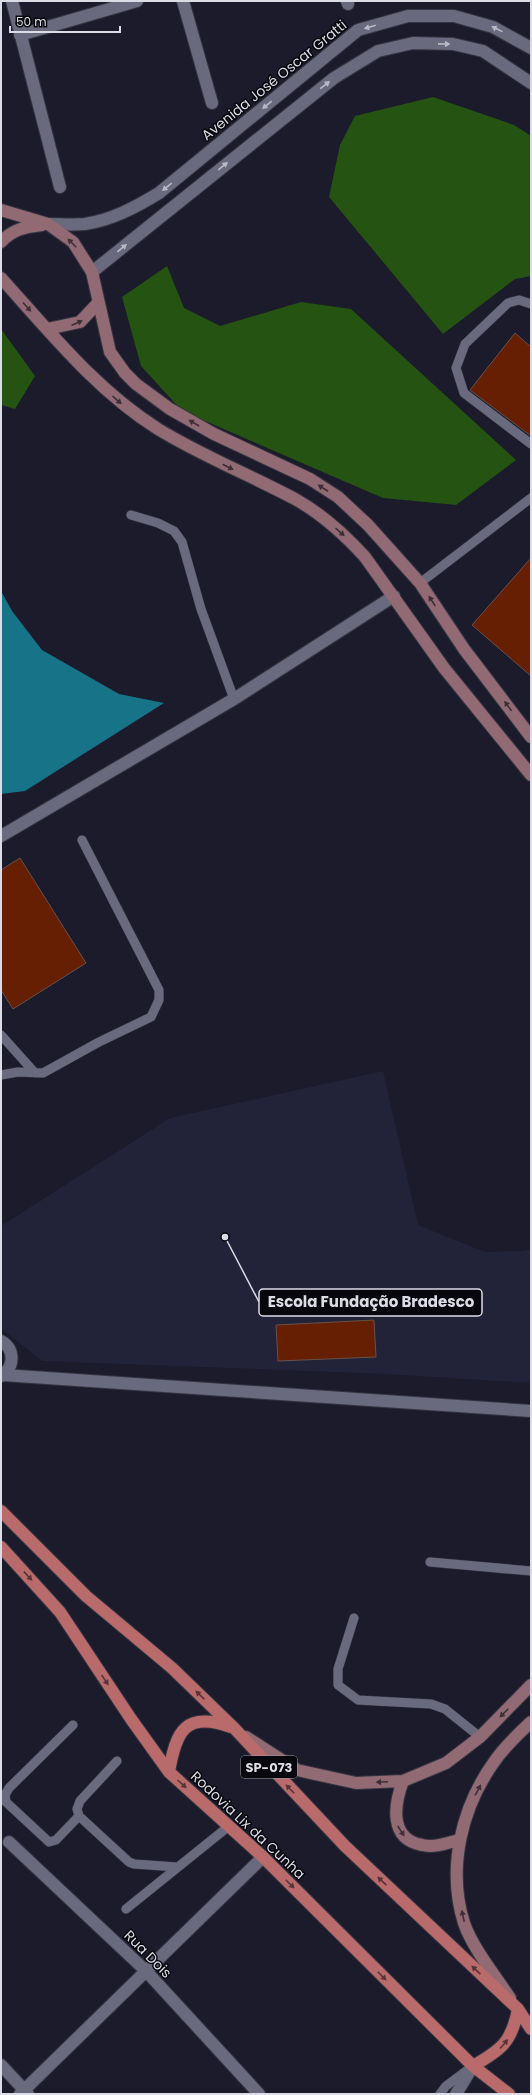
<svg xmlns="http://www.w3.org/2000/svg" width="532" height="2095" font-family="Poppins,sans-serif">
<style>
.built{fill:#222238}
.forest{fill:#255311}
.water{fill:#167388}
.building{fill:#661f02;stroke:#67514a}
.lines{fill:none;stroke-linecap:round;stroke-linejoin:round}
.service-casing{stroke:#363542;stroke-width:10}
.minor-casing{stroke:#363542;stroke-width:14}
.tertiary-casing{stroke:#363542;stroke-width:14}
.secondary-casing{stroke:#363542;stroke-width:14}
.primary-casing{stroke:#363542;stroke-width:14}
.service{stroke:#696a7d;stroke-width:9}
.minor{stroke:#696a7d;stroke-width:12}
.tertiary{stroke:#696a7d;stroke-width:12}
.secondary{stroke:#916a74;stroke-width:12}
.primary{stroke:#b96a6a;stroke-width:12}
.oneway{fill:#babac7}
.oneway2{fill:#3e2f36}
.oneway3{fill:#573437}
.labels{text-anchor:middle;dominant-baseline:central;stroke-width:3;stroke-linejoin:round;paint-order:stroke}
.shield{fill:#07070d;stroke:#9c9ca6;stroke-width:1}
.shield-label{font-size:13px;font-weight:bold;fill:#dcdce7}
.street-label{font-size:14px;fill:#dcdce7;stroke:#07070d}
.leader{fill:none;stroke:#dcdce7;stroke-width:1.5}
.callout-dot{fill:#dcdce7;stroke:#07070d;stroke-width:1.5}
.callout{fill:#07070d;stroke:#dcdce7;stroke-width:1.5}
.callout-label{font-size:15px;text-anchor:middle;font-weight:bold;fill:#dcdce7}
</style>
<rect width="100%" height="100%" fill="#1c1b2b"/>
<path class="built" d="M 383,1071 L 418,1225 L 485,1252 L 524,1251 L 531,1249 L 531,1383 L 386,1374 L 42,1361 L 1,1328 L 1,1226 L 170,1118 Z"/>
<path class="forest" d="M 433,97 L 514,125 L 531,136 L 531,276 L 515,279 L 443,334 L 329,197 L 340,145 L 355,116 Z
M 167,266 L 184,308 L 220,326 L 301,302 L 351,309 L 516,460 L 456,505 L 383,498 L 182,411 L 141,366 L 122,297 Z
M 1,329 L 35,376 L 15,409 L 1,405 Z"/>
<path class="water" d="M 1,591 L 12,611 L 42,650 L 119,694 L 164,703 L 25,791 L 1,794 Z"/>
<path class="building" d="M 515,333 L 531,347 L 531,436 L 470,390 Z
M 531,558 L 531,676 L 472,625 Z
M 20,858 L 86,963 L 13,1009 L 1,990 L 1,870 Z
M 374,1320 L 376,1357 L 278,1361 L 276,1325 Z"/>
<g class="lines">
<defs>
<path id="service" d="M 531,304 L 519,300 L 508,303 L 465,344 L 456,368 L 464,393 L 531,444
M 131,515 L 158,523 L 174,531 L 182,542 L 201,609 L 234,699
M 420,583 L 531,498
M 1,1035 L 35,1073
M 1,1075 L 18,1072 L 43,1073 L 99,1042 L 151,1017 L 159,1000 L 159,990 L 82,840
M 430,1562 L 531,1571
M 354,1618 L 338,1669 L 338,1685 L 358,1700 L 431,1704 L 445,1709 L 480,1737
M 73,1725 L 9,1788 L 5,1795 L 6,1802 L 49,1842 L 56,1840 L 79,1816
M 117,1761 L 80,1801 L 77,1809 L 79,1816 L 129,1862 L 134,1864 L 177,1867
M 126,1909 L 229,1826
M 440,2094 L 446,2086 L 470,2068"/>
<path id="minor" d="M 12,1 L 60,187
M 183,1 L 212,103
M 347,1 L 348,4
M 20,35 L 137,1
M 1,836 L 234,699 L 394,596
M 1,1341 C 15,1349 15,1367 1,1376
M 3,1375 L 531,1411
M 9,1842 L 146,1971 L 259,2094
M 1,2065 L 28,2094
M 20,2094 L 263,1857
M 456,2094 L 473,2066"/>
<path id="tertiary" d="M 48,224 C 60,224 73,225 85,224 C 112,220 136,207 159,193 L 358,30 L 408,16 L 454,16 L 493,27 L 531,48
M 92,272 L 334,78 L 378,51 L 413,43 L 453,44 L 483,51 L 531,83"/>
<path id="secondary" d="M 1,210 L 48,224 L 73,242 L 92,272 L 110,352 L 125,373 L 136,384 L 170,409 L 214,434 L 310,479 L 338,497 L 368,525 L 420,583 L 464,649 L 531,737
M 1,242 C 13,229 25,227 42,225
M 1,278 C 49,331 96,390 158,429 C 202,456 250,475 295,499 C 322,514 345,535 365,557 L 444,668 L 531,775
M 47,329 L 80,322 L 98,303
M 246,1737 L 297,1770 L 356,1783 L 403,1781 L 446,1763 L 480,1737 L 531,1685
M 403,1781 C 394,1805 389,1839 422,1845 C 434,1848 447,1843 459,1840
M 510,1998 C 496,1977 472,1947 464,1923 C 447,1869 461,1808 494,1762 C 504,1747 518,1734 531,1722"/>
<path id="primary" d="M 1,1511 L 86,1596 L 172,1668 L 234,1728 L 345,1846 L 518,2009 L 531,2029
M 1,1547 L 60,1612 L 131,1719 L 169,1772 L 263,1857 L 473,2066 L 509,2094
M 169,1772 C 176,1730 186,1711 231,1727
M 473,2066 C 501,2050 512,2042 518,2009"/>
</defs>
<use href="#service" class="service-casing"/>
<use href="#minor" class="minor-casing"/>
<use href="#tertiary" class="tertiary-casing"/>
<use href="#secondary" class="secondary-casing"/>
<use href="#primary" class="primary-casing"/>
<use href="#service" class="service"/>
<use href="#minor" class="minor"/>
<use href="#tertiary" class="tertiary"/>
<use href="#secondary" class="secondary"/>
<use href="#primary" class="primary"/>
</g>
<defs><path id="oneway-solid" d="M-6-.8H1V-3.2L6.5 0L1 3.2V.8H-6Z"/></defs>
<g class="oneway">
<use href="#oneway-solid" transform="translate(370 27) rotate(164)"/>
<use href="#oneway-solid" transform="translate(497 29) rotate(-154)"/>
<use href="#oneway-solid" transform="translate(444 44) rotate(1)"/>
<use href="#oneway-solid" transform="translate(325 85) rotate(-38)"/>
<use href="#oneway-solid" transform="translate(267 105) rotate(141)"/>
<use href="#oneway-solid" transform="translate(223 166) rotate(-39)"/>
<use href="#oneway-solid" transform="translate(167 187) rotate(141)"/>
<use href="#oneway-solid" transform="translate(122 248) rotate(-39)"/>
</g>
<g class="oneway2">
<use href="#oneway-solid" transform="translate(72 243) rotate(-135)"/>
<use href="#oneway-solid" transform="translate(27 307) rotate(48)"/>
<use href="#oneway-solid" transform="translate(77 323) rotate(-24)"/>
<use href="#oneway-solid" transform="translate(117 400) rotate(41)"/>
<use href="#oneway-solid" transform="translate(194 423) rotate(-150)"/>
<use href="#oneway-solid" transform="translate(228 467) rotate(27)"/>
<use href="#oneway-solid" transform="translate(323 488) rotate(-147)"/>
<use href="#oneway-solid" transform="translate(340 532) rotate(41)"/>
<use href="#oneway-solid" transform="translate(432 601) rotate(-123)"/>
<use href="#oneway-solid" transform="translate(508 706) rotate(-126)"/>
<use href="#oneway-solid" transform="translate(504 1713) rotate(135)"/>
<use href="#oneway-solid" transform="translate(382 1782) rotate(178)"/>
<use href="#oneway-solid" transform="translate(478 1790) rotate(-62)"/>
<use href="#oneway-solid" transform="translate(401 1831) rotate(57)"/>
<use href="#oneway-solid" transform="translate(463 1916) rotate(-102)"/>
</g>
<g class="oneway3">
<use href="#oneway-solid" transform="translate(28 1576) rotate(47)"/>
<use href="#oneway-solid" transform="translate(105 1680) rotate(56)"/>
<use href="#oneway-solid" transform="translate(200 1695) rotate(-136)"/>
<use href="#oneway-solid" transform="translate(182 1784) rotate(42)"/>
<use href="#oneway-solid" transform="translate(290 1789) rotate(-134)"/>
<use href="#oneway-solid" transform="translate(382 1881) rotate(-137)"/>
<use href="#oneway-solid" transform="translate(290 1884) rotate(45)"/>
<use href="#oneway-solid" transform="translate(476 1970) rotate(-137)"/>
<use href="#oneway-solid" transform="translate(382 1976) rotate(45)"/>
<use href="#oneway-solid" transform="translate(504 2044) rotate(-50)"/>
</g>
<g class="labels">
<rect class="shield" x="241" y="1756" width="56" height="22" rx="3"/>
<g class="shield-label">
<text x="269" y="1767">SP-073</text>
</g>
<g class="street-label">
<text transform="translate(274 80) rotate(-39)">Avenida José Oscar Gratti</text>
<text transform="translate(248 1825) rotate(43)">Rodovia Lix da Cunha</text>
<text transform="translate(148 1954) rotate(45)">Rua Dois</text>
</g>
</g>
<path class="leader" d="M225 1237L259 1302"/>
<circle class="callout-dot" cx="225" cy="1237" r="4"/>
<rect class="callout" x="259" y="1289" width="223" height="27" rx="4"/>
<g class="callout-label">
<text x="371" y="1307">Escola Fundação Bradesco</text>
</g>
<rect width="532" height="2095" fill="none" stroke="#dcdce7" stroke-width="4"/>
<path d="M10 26v6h110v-6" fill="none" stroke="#dcdce7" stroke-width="2"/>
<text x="16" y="26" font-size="12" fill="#dcdce7" stroke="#07070d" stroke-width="3" paint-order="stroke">50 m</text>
</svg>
